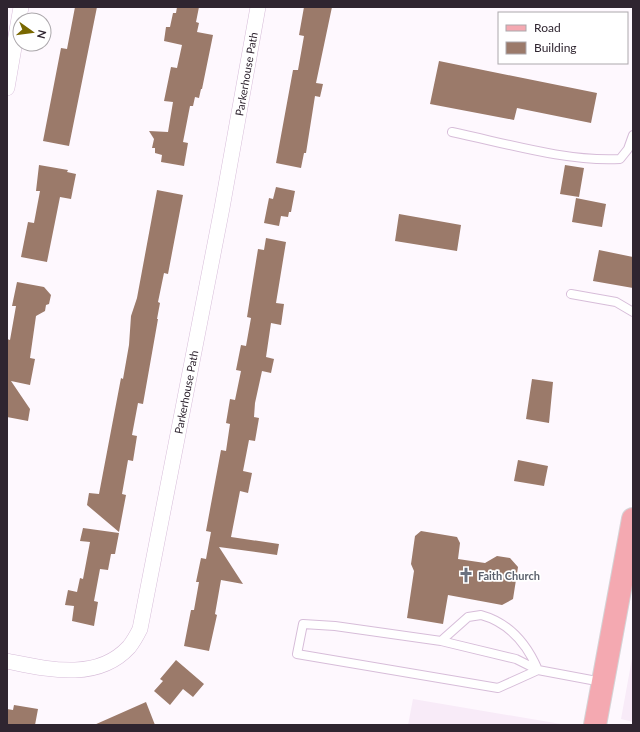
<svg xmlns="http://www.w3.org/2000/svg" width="640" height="732" font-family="Lato,sans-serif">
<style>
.built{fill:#f8ebf8}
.building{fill:#9b7a6a}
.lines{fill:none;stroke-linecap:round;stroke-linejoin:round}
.lane-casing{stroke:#d7bdd9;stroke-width:10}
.street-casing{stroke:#d7bdd9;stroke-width:16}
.primary-casing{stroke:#d5d3d6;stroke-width:24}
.lane{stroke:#fff;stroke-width:8}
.street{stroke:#fff;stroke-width:15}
.primary{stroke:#f4a9b1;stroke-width:22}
.labels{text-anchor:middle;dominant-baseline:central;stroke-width:3.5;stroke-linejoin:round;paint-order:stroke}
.street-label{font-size:11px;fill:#2f2530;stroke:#fff}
.worship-label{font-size:11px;font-weight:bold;fill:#5b616d;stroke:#fff;text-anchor:start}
</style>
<rect width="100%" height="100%" fill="#fef8fe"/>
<path class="built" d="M 633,653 L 633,722 L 621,719 Z
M 413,699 L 567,725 L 408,725 Z"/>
<path class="building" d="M 75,7 L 97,7 L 69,146 L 43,141 L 61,48 L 67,49 Z
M 177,7 L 199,7 L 196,22 L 199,23 L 197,32 L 213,35 L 202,89 L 201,89 L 199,98 L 195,97 L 193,106 L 190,106 L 183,142 L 188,143 L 184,166 L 161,162 L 162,155 L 155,153 L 155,148 L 152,148 L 154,139 L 149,131 L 168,132 L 173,102 L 164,101 L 171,67 L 177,68 L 182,45 L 164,41 L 166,27 L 170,27 L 173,13 L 176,13 Z
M 304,7 L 332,7 L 316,83 L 323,84 L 320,97 L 315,96 L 306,153 L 304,153 L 301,168 L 276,163 L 293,70 L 298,70 L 304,36 L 299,35 Z
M 439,61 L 597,93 L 591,123 L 517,108 L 514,120 L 430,104 Z
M 39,165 L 68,170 L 67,172 L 76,174 L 71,199 L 60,197 L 47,262 L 21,257 L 28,222 L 34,223 L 40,191 L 36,191 Z
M 565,165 L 584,168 L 579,197 L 560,194 Z
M 276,187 L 295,191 L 291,212 L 289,212 L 288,217 L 281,216 L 279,226 L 264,223 L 269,198 L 273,199 Z
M 157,190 L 183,195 L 168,274 L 164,273 L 158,302 L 160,303 L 157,319 L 158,319 L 143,404 L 138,403 L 132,435 L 137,436 L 133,461 L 128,460 L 122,494 L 126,495 L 119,532 L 87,505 L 89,493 L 99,494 L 121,378 L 123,379 L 129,345 L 131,316 L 137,298 Z
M 576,198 L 606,204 L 602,227 L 572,222 Z
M 399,214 L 461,225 L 457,251 L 395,241 Z
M 266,238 L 286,242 L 276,303 L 284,304 L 281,325 L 271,323 L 266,357 L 274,359 L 271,373 L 262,371 L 255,403 L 254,417 L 259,418 L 255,441 L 249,440 L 243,471 L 252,473 L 248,493 L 240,491 L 231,537 L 279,544 L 277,555 L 219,547 L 243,584 L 221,580 L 215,614 L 217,615 L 209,651 L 184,646 L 191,610 L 194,610 L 199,582 L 196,582 L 201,558 L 206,559 L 211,532 L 206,531 L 221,450 L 226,451 L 230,424 L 226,423 L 230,399 L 235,400 L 241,371 L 236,370 L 241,345 L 246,346 L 251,318 L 247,317 L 258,249 L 264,250 Z
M 599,250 L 633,257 L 633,288 L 593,281 Z
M 17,282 L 44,287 L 51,295 L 49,304 L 46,305 L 45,311 L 36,316 L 30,358 L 35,359 L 30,385 L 11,381 L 30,409 L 28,421 L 7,417 L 7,339 L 10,340 L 16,306 L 12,306 Z
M 532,379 L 553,382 L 549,423 L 526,419 Z
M 518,460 L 548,466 L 544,486 L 514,481 Z
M 83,528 L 119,533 L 115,554 L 111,554 L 108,570 L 100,569 L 94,601 L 98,602 L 94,626 L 72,621 L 74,606 L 65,605 L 68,590 L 77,592 L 80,578 L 83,579 L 90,542 L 80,541 Z
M 421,531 L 457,537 L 460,543 L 458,559 L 485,563 L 497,556 L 510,558 L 518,567 L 513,599 L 502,605 L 448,595 L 443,624 L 407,618 L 414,571 L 411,564 L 415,536 Z
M 176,660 L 204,684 L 193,697 L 183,689 L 170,705 L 154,691 L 163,681 L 160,679 Z
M 146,702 L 155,725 L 94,725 Z
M 14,705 L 38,709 L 35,725 L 7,725 L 7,709 L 13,710 Z"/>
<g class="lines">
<defs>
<path id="lane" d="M 452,132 C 505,143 566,162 620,159 L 628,149 L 633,135
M 571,294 L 616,302 L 633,312
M 481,615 C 510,623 527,644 538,670 L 498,688 L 297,654 L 303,624 L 335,626 L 441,641 L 468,617 Z
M 441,641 L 516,659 L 538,670 L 602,682"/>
<path id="street" d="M 7,88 L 21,7
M 7,661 C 47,669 97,682 129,647 C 133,642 137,635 140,629 L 222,208 L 258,7"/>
<path id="primary" d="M 595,725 L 633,519"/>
</defs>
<use href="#lane" class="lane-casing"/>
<use href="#street" class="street-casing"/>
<use href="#primary" class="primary-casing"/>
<use href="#lane" class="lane"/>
<use href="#street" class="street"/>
<use href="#primary" class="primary"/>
</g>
<defs>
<symbol id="church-bare" viewBox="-9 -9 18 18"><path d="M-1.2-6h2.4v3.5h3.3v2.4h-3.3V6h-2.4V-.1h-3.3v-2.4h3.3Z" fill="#6b7280" stroke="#fff" stroke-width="2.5" paint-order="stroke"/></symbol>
</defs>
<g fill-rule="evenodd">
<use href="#church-bare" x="455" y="564" width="22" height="22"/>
</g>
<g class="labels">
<g class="street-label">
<text transform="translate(246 74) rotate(-80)">Parkerhouse Path</text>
<text transform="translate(186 392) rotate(-79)">Parkerhouse Path</text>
</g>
<g class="worship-label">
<text x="478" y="575">Faith Church</text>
</g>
</g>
<rect width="640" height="732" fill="none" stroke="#2f2530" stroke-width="16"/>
<rect x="498" y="12" width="130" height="52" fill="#ffffff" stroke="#aca8ac"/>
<rect x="506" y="25" width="20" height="6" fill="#f4a9b1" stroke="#aca8ac"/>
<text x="534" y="32" font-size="12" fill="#2f2530">Road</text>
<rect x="506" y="42" width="20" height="12" fill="#9b7a6a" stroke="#aca8ac"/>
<text x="534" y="52" font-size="12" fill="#2f2530">Building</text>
<g transform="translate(32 32) rotate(104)"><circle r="19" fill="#ffffff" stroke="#aca8ac"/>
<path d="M0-3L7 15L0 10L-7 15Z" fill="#796800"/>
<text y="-6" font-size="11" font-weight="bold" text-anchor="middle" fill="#2f2530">N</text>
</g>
</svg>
